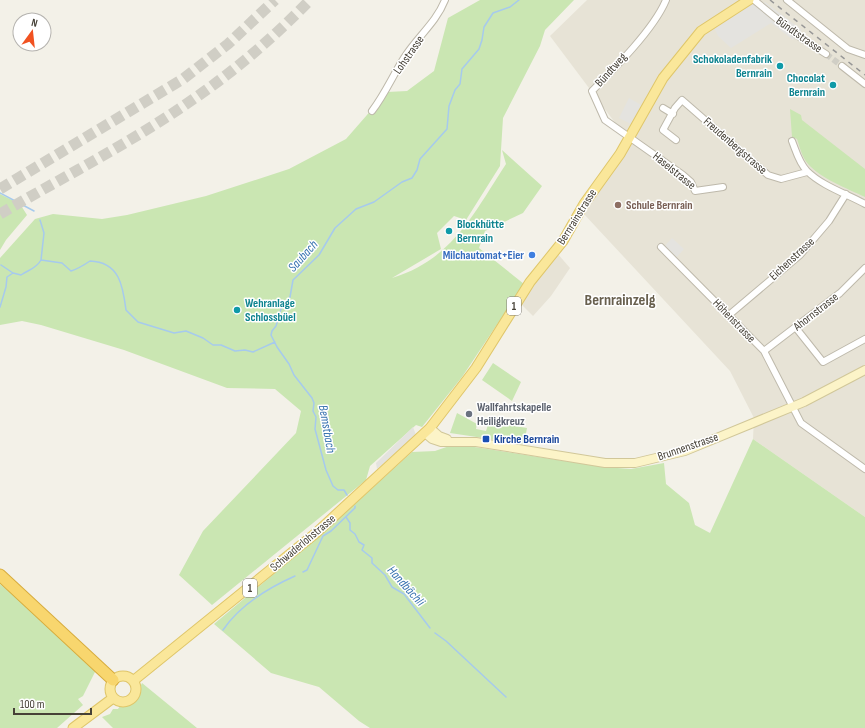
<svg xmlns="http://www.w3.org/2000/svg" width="865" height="728" font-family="'Sofia Sans Condensed',sans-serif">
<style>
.residential{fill:#e7e3d6}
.green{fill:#cae6b2}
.parking{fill:#e4e3df}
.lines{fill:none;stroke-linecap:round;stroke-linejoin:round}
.stream{stroke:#a6caed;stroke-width:1.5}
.minor-tunnel{stroke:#d0cec5;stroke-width:6;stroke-dasharray:6 3;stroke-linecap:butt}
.motorway-tunnel{stroke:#d0cec5;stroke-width:11;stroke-dasharray:11 5.5;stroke-linecap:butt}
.minor-casing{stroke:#beb9ab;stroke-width:8}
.secondary-casing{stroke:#d1c799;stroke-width:10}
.primary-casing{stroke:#dfc66a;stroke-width:11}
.motorway-casing{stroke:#d7ac3e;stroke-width:13}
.minor{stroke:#fff;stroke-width:6}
.secondary{stroke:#fcf4c8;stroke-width:8}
.primary{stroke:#fae79a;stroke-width:9}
.motorway{stroke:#f8d66e;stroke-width:11}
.rail{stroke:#969696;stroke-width:1.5;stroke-dasharray:5 5;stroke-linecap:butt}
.culture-dot{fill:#0f9aa8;stroke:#fff;stroke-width:1.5}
.education-dot{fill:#8d6e63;stroke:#fff;stroke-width:1.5}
.shop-dot{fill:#3f7fe0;stroke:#fff;stroke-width:1.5}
.worship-dot{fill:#6b7280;stroke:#fff;stroke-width:1.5}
.transit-dot{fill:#1a4fb4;stroke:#fff;stroke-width:1.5}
.labels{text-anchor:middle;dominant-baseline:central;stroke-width:3;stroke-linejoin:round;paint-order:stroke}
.shield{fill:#fff;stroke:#7e7a73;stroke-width:1}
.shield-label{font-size:11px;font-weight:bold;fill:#464137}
.street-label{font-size:12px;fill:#464137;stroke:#fff}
.culture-label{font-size:12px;font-weight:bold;fill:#0d838f;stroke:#fff;text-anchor:end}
.education-label{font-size:12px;font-weight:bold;fill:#785e54;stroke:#fff;text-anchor:start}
.shop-label{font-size:12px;font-weight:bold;fill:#366cbe;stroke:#fff;text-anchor:end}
.worship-label{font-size:12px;font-weight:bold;fill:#5b616d;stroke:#fff;text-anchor:start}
.transit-label{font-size:12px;font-weight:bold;fill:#164399;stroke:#fff;text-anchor:start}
.water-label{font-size:13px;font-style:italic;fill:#3470ae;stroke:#fff}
.district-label{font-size:16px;font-weight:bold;fill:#68604e;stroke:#fff}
</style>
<rect width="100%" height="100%" fill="#f3f1e8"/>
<path class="residential" d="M 587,0 L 865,0 L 865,517 L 753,439 L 754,418 L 730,371 L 583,213 L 631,144 L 550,36 Z
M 557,253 L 570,268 L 551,296 L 533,316 L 520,303 L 527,290 Z"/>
<path class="green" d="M 480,0 L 574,0 L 545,30 L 540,46 L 503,118 L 500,166 L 466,220 L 454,216 L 437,233 L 441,249 L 392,278 C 452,260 474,213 506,164 L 502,150 L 542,186 L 523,213 L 485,231 L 479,248 L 524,284 L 462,377 L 422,427 L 416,425 L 370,466 L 366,480 L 212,605 L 179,575 L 203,531 L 296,433 L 301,411 L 275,389 L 227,388 L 124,350 L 41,325 L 22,321 L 0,325 L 0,258 L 35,219 L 53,214 L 102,219 L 127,215 L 206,196 L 289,169 L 346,139 L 387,92 L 407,91 L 434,71 L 448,18 Z
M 790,109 L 801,115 L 802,120 L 865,169 L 865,197 C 848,189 820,178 808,164 C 802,157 800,148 797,139 L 792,137 Z
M 0,194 L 20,204 L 27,215 L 6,240 L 0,250 Z
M 493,363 L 521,382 L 512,401 L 482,380 Z
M 457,413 L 477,424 L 476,429 L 486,431 L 489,422 L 527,428 L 524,444 L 450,433 Z
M 753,439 L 865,517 L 865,728 L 370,728 L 359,721 L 319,687 L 271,673 L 214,624 L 324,532 L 412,452 L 435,451 L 455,444 L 604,467 L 631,469 L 664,463 L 666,484 L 689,503 L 695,525 L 710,533 Z
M 0,584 L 31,610 L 96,670 L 83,696 L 78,699 L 83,705 L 57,728 L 0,728 Z
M 142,683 L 197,728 L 113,728 L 102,717 L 110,714 L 113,709 L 118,709 L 120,706 L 133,701 Z"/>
<path class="parking" d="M 765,2 L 802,30 L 793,40 L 771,23 L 731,48 L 718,36 L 714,27 L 752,4 L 759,9 Z
M 629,98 L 641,105 L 631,124 L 619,118 Z
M 672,238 L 684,249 L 676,258 L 664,247 Z
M 413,427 L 416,435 L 377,469 L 376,463 Z"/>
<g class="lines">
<path class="stream" d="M 0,193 L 34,211
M 40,220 L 44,233 L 41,260 L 62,263 L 71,271 C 78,269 84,265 90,261 C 120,262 123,287 126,310 L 138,322 L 174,333 L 186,331 L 203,338 L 213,345 L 221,345 L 235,351 L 245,350 L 253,352 L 275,342
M 1,265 L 13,273
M 0,307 L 6,287 L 7,277 L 13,273 L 21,275 C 28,270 36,269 41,260
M 347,495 L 344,490 L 338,490 L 333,486 L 326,470 L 315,429 L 316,417 L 313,411 L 314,403 L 312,398 L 294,375 L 289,364 L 277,347 L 271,335 L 272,331 L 276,326 L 281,309 L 290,297 L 293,280 L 319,255 L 335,228 L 356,209 L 374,202 L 402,182 L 412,178 L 417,170 L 420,159 L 447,129 L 449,106 L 455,90 L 460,84 L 462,69 L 479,49 L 482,40 L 484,27 L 493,13 L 510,7 L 519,0
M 346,517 L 350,523 L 350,530 L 355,534 L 359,542 L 364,545 L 362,550 L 372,558 L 372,563 L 385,575 L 392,587 L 404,594 L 430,628
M 303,572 L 307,570 L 323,536 L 331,531 L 355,508 L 355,506
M 223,630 C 240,605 268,588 295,576
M 435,633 L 446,641 L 506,697"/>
<path class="minor-tunnel" d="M 826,54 L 842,66"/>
<path class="motorway-tunnel" d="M 0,189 L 183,79 L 228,44 L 275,0
M 0,214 C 65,176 134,141 195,98 C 237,69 275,36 310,0"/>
<defs>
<path id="minor" d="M 666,0 C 654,29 615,68 592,91 L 605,120 L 683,175 L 691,182 L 695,191 L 723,187
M 754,0 L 798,36 L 826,54
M 787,0 L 848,49 L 865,55
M 842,66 L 865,84
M 663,108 L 673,114
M 372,111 C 385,94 393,75 404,58 C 417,37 436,23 445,0
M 676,140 L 663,130 L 675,108 L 682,100 L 768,175 L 781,179 L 807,172
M 792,141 C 796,151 799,163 807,171 C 822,186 847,194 865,204
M 661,247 L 764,351 L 801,423 L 865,469
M 729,315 L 800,255 L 829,221 L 846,194
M 796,328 L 823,362 L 865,339
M 764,351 L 840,293 L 865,268"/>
<path id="secondary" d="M 430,428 L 439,436 L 447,439
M 425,433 L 432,439 L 441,442 L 476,442 L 605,463 L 635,463 L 685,451 L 804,402 L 865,370"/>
<path id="primary" d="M110 689a13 13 0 1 1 26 0a13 13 0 1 1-26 0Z
M 133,681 L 316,533 L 430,428 L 476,368 L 530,282 L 563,241 L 584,204 L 620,154 L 663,78 L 701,31 L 749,0
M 73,728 L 113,698"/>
<path id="motorway" d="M 0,575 L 113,680"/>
</defs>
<use href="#minor" class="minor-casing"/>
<use href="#secondary" class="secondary-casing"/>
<use href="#primary" class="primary-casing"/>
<use href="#motorway" class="motorway-casing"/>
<use href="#minor" class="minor"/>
<use href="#secondary" class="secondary"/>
<use href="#primary" class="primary"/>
<use href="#motorway" class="motorway"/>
<path class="rail" d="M 770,0 L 865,75"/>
</g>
<g class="culture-dot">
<circle cx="780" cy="66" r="4"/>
<circle cx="833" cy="85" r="4"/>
<circle cx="449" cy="231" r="4"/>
<circle cx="237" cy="310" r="4"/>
</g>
<circle class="education-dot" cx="618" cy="205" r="4"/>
<circle class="shop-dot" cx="532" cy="255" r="4"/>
<circle class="worship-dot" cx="469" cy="414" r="4"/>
<rect class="transit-dot" x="482" y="435" width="8" height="8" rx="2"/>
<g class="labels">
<g class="shield">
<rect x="507" y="297" width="14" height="18" rx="3"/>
<rect x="243" y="579" width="14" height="18" rx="3"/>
</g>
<g class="shield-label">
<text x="514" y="306">1</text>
<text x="250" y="588">1</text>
</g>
<g class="street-label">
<text transform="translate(799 35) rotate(35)">Bündtstrasse</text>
<text transform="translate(409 55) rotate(-55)">Lohstrasse</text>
<text transform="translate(611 70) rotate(-48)">Bündtweg</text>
<text transform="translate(735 146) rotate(41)">Freudenbergstrasse</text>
<text transform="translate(674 171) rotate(39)">Haselstrasse</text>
<text transform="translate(577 217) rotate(-58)">Bernrainstrasse</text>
<text transform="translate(792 259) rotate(-43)">Eichenstrasse</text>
<text transform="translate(816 312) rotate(-38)">Ahornstrasse</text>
<text transform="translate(734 321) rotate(46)">Höhenstrasse</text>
<text transform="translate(688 447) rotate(-19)">Brunnenstrasse</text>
<text transform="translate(303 543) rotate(-40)">Schwaderlohstrasse</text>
</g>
<g class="culture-label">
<text x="772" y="59">Schokoladenfabrik<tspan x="772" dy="14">Bernrain</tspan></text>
<text x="825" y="78">Chocolat<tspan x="825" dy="14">Bernrain</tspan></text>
<text x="457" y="224" text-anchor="start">Blockhütte<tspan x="457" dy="14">Bernrain</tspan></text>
<text x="245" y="303" text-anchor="start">Wehranlage<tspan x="245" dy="14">Schlossbüel</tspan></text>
</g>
<g class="education-label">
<text x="626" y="205">Schule Bernrain</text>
</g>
<g class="shop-label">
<text x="524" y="255">Milchautomat+Eier</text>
</g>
<g class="worship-label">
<text x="477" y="407">Wallfahrtskapelle<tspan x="477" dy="14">Heiligkreuz</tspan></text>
</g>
<g class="transit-label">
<text x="494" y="439">Kirche Bernrain</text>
</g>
<g class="water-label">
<text transform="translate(303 256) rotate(-48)">Saubach</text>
<text transform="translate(327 429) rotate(80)">Bemstbach</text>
<text transform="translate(406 586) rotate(48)">Handbächli</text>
</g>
<g class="district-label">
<text x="620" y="300">Bernrainzelg</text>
</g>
</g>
<g transform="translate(32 32) rotate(15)"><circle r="19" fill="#ffffff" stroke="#b5b3af"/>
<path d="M0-3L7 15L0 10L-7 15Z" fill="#f15221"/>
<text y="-6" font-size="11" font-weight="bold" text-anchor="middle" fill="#464137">N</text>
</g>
<path d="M14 708v6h77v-6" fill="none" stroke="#464137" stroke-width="2"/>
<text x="20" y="708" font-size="12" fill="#464137" stroke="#ffffff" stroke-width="3" paint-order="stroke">100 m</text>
</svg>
